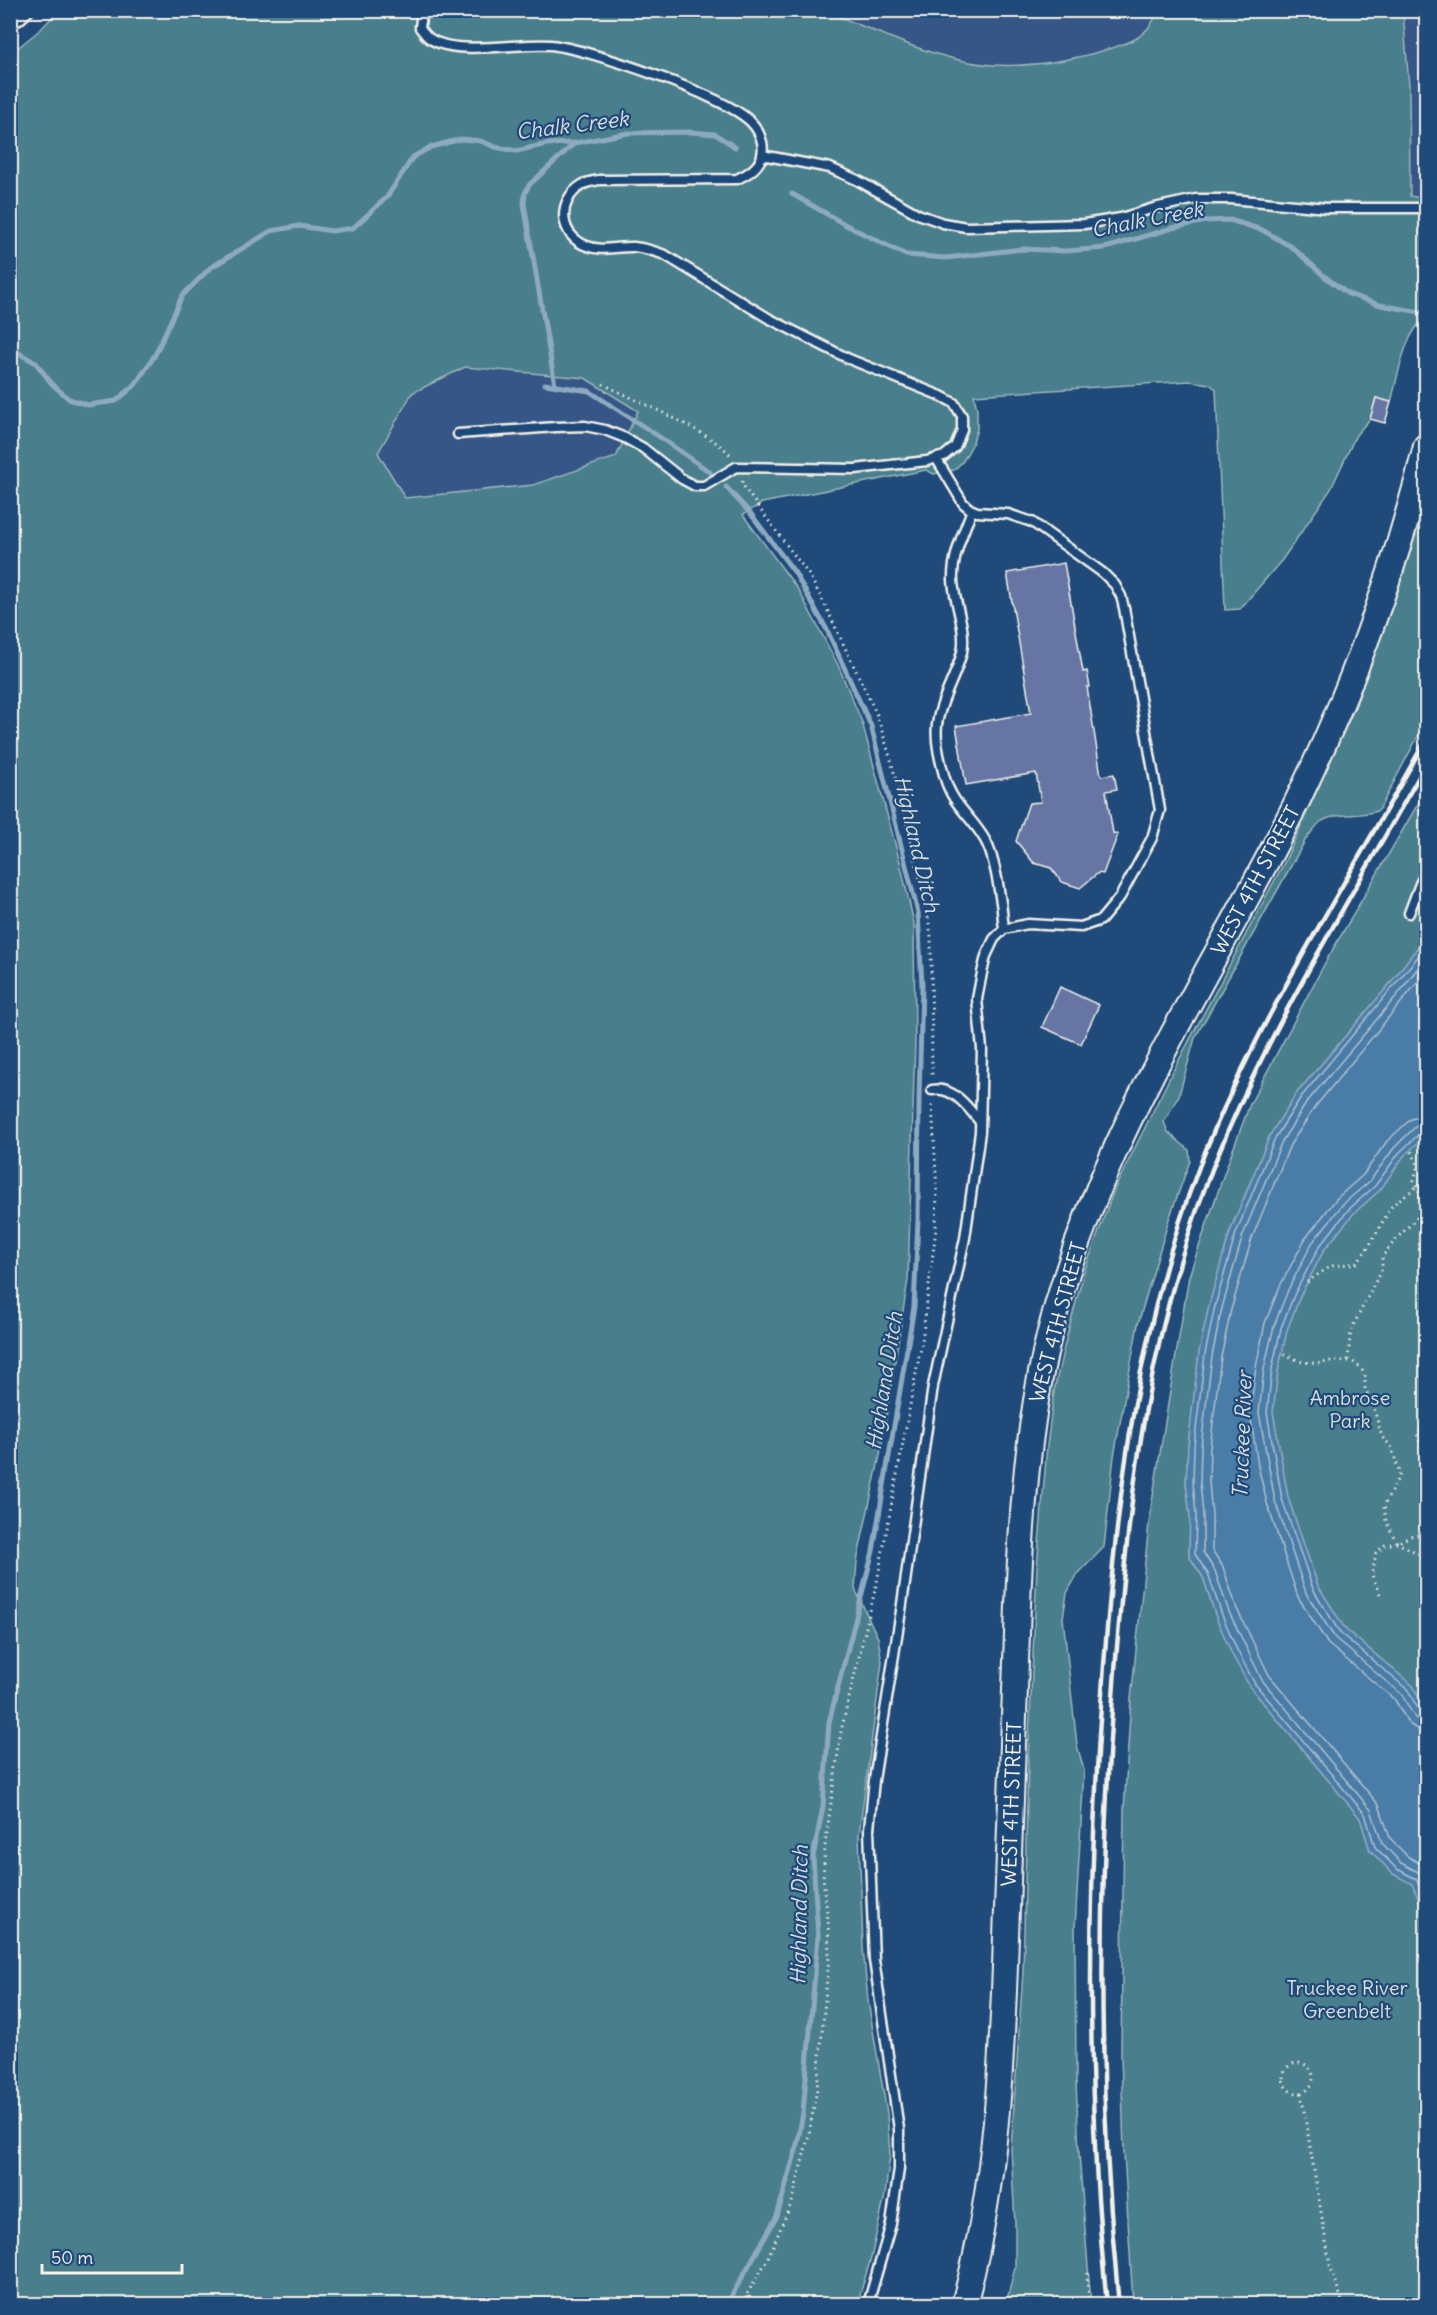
<svg xmlns="http://www.w3.org/2000/svg" width="1437" height="2315" font-family="Delius,sans-serif">
<style>
.built{fill:#345786}
.green{fill:#487e8c;stroke:#9eb8ba;stroke-width:1.5;fill-rule:evenodd}
.water{fill:#4a7ba7;stroke:#8eaac1;stroke-width:1.5}
.lines{fill:none;stroke-linecap:round;stroke-linejoin:round}
.shore{stroke:#b0c2ce;stroke-width:1.5}
.stream{stroke:#8eaac1;stroke-width:5}
.building{fill:#6675a3;stroke:#f4f1e8;stroke-width:1.5}
.service-casing{stroke:#f4f1e8;stroke-width:13}
.secondary-casing{stroke:#f4f1e8;stroke-width:28}
.path{stroke:#f4f1e8;stroke-width:3;stroke-dasharray:1.5 4.5;stroke-linecap:butt}
.service{stroke:#1f4a7a;stroke-width:8}
.secondary{stroke:#1f4a7a;stroke-width:24}
.rail{stroke:#f4f1e8;stroke-width:4.5}
.labels{text-anchor:middle;dominant-baseline:central;stroke-width:4.5;stroke-linejoin:round;paint-order:stroke}
.street-label{font-size:20px;fill:#f4f1e8;stroke:#1f4a7a}
.park-label{font-size:20px;fill:#dae0da;stroke:#1f4a7a}
.water-label{font-size:21px;font-style:italic;fill:#dadfde;stroke:#1f4a7a}
</style>
<rect width="100%" height="100%" fill="#1f4a7a"/>
<filter id="ink" filterUnits="userSpaceOnUse"><feTurbulence type="fractalNoise" baseFrequency=".0167" numOctaves="2"/><feDisplacementMap in="SourceGraphic" scale="12" xChannelSelector="R" yChannelSelector="G"/><feConvolveMatrix kernelMatrix="1 2 1 2 8 2 1 2 1" color-interpolation-filters="sRGB"/></filter>
<g filter="url(#ink)">
<path class="built" d="M 823,11 L 1158,11 L 1146,32 L 1129,43 L 1083,57 L 1034,64 L 991,65 L 958,59 L 910,45 Z
M 1403,11 L 1426,11 L 1426,199 L 1410,197 L 1409,87 Z
M 465,367 L 585,378 L 638,411 L 616,457 L 533,485 L 405,498 L 378,453 L 412,393 Z"/>
<path class="green" d="M 195,10 L 823,10 C 873,30 939,62 993,65 C 1029,67 1067,61 1102,51 C 1129,43 1147,39 1158,11 L 1403,11 L 1409,86 L 1410,196 L 1426,199 L 1426,291 L 1424,301 C 1428,306 1427,313 1426,318 C 1404,332 1398,377 1391,402 L 1376,398 L 1370,419 L 1356,435 L 1331,489 L 1282,560 L 1240,609 L 1225,610 L 1216,389 L 1209,384 L 1190,381 L 974,395 L 977,410 L 977,429 L 972,445 L 963,461 L 954,470 L 934,474 L 926,470 L 762,503 L 743,515 L 799,591 L 838,665 L 862,722 L 900,862 L 914,923 L 915,1041 L 908,1280 L 880,1455 L 857,1561 L 855,1589 L 878,1638 L 882,1662 L 859,1834 L 863,1948 L 868,2001 L 887,2113 L 890,2155 L 885,2195 L 871,2258 L 857,2304 L 11,2304 L 10,54 L 41,29 L 58,11 L 179,11 L 180,14 L 186,18 ZM 465,367 L 585,378 L 638,411 L 616,457 L 533,485 L 405,498 L 378,453 L 412,393 Z
M 1426,496 L 1426,721 L 1379,810 C 1361,818 1339,811 1322,821 C 1316,825 1311,833 1306,839 L 1195,1038 L 1179,1095 L 1164,1122 L 1168,1132 L 1189,1150 L 1190,1161 L 1169,1219 L 1138,1324 L 1114,1456 L 1104,1547 L 1077,1575 L 1067,1593 L 1063,1618 L 1077,1745 L 1084,1770 L 1075,1928 L 1076,2081 L 1079,2154 L 1091,2304 L 1006,2304 L 1015,2267 L 1015,2224 L 1011,2149 L 1023,1972 L 1028,1759 L 1037,1568 L 1047,1446 L 1054,1391 L 1064,1347 L 1084,1272 L 1114,1190 L 1173,1071 L 1285,861 L 1355,707 L 1398,591 Z
M 1426,790 L 1426,940 L 1420,944 L 1389,985 L 1296,1094 L 1270,1135 L 1230,1231 L 1209,1305 L 1199,1353 L 1188,1446 L 1186,1483 L 1190,1515 L 1189,1556 L 1203,1577 L 1216,1617 L 1232,1654 L 1250,1687 L 1360,1818 L 1370,1850 L 1393,1874 L 1412,1883 L 1426,1917 L 1426,2304 L 1133,2304 L 1124,2152 L 1121,2054 L 1124,1810 L 1131,1699 L 1150,1514 L 1189,1276 L 1225,1171 L 1250,1104 L 1326,961 Z
M 1426,1135 L 1426,1713 L 1413,1686 L 1345,1629 L 1318,1586 L 1288,1498 L 1273,1412 L 1278,1371 L 1287,1330 L 1300,1296 L 1324,1250 L 1354,1213 L 1380,1190 L 1403,1157 Z"/>
<path class="water" d="M 1426,940 L 1426,1135 L 1403,1157 L 1380,1190 L 1354,1213 L 1324,1250 L 1300,1296 L 1287,1330 L 1278,1371 L 1273,1412 L 1288,1498 L 1318,1586 L 1345,1629 L 1413,1686 L 1426,1713 L 1426,1917 L 1412,1884 L 1393,1874 L 1370,1850 L 1360,1818 L 1250,1687 L 1232,1654 L 1216,1617 L 1203,1577 L 1189,1556 L 1190,1515 L 1186,1483 L 1188,1446 L 1199,1353 L 1209,1305 L 1230,1232 L 1270,1135 L 1296,1094 L 1389,985 L 1420,944 Z"/>
<g class="lines">
<path class="shore" d="M 1426,947 L 1301,1097 L 1275,1138 L 1236,1233 L 1215,1306 L 1205,1354 L 1194,1446 L 1193,1482 L 1196,1515 L 1195,1554 L 1208,1574 L 1222,1615 L 1238,1652 L 1255,1684 L 1365,1814 L 1375,1847 L 1397,1869 L 1416,1879 L 1426,1902
M 1426,957 L 1399,993 L 1307,1102 L 1282,1141 L 1243,1235 L 1222,1308 L 1212,1356 L 1201,1447 L 1200,1482 L 1203,1514 L 1203,1552 L 1215,1571 L 1229,1612 L 1262,1680 L 1371,1810 L 1382,1843 L 1401,1863 L 1420,1873 L 1426,1884
M 1426,972 L 1315,1107 L 1290,1145 L 1252,1238 L 1231,1310 L 1221,1357 L 1210,1448 L 1209,1482 L 1212,1514 L 1212,1550 L 1223,1567 L 1237,1609 L 1269,1675 L 1379,1805 L 1390,1838 L 1407,1856 L 1426,1867
M 1426,1115 L 1411,1119 L 1387,1141 L 1363,1175 L 1337,1198 L 1305,1239 L 1280,1286 L 1265,1323 L 1256,1367 L 1250,1413 L 1258,1466 L 1267,1503 L 1298,1597 L 1328,1644 L 1395,1700 L 1409,1724 L 1417,1729 L 1426,1731
M 1426,1124 L 1416,1126 L 1394,1148 L 1370,1181 L 1343,1204 L 1312,1243 L 1288,1290 L 1274,1326 L 1264,1369 L 1259,1413 L 1275,1501 L 1306,1593 L 1335,1638 L 1402,1695 L 1415,1718 L 1426,1722
M 1426,1131 L 1420,1133 L 1399,1153 L 1375,1186 L 1349,1209 L 1319,1247 L 1295,1293 L 1281,1328 L 1272,1369 L 1267,1413 L 1282,1499 L 1313,1589 L 1340,1633 L 1408,1690 L 1419,1711 L 1426,1714"/>
<path class="stream" d="M 792,194 L 846,225 L 906,255 L 946,258 L 1022,249 L 1066,251 L 1105,248 L 1176,227 L 1206,221 L 1230,220 L 1262,230 L 1292,247 L 1324,276 L 1348,294 L 1380,305 L 1426,313
M 10,348 L 36,363 L 52,384 L 69,399 L 88,405 L 116,401 L 135,385 L 155,355 L 182,296 L 210,268 L 271,231 L 299,226 L 332,231 L 353,228 L 387,197 L 413,157 L 431,147 L 461,139 L 481,141 L 495,147 L 516,151 L 547,144 L 575,143 L 628,133 L 691,132 L 715,134 L 735,147
M 545,384 L 589,391 L 658,436 L 710,472
M 555,385 L 524,204 L 525,193 L 529,185 L 575,143
M 726,487 L 751,514 L 795,573 L 827,630 L 871,726 L 918,913 L 922,985 L 919,1098 L 918,1220 L 914,1307 L 873,1551 L 829,1722 L 823,1807 L 813,1857 L 818,1936 L 803,2113 L 796,2150 L 777,2216 L 727,2304"/>
</g>
<path class="building" d="M 1376,398 L 1391,402 L 1385,423 L 1370,419 Z
M 1064,563 L 1083,672 L 1087,671 L 1090,687 L 1087,687 L 1101,776 L 1114,774 L 1117,789 L 1106,791 L 1113,833 L 1118,834 L 1103,874 L 1098,873 L 1080,888 L 1062,882 L 1051,868 L 1034,863 L 1016,841 L 1029,803 L 1041,802 L 1036,773 L 966,785 L 956,726 L 1031,713 L 1007,573 Z
M 1060,987 L 1099,1005 L 1081,1044 L 1042,1027 Z"/>
<g class="lines">
<defs>
<path id="service" d="M 422,10 L 420,28 C 423,31 426,36 429,38 C 455,57 520,42 551,45 C 589,49 726,96 751,122 C 757,128 760,134 762,142 C 766,162 753,172 737,179 L 599,180 C 594,181 586,182 582,185 C 556,201 559,236 587,246 C 602,252 618,246 634,247 C 645,248 654,251 665,255 L 768,318 L 849,359 L 941,396 L 954,403 L 962,416 L 962,430 L 955,447 L 944,456 L 927,461 L 855,469 L 736,467 L 704,486 L 695,486 L 682,479 L 643,448 L 625,438 L 605,430 L 585,426 L 556,427 L 458,434
M 10,24 L 19,20 L 30,10
M 762,155 L 830,168 L 857,180 L 918,214 L 943,223 L 966,227 L 1084,224 L 1121,218 L 1154,208 L 1196,199 L 1231,199 L 1327,208 L 1426,208
M 972,510 C 964,531 952,556 953,580 C 954,603 967,629 962,652 C 956,677 940,700 937,725 C 935,741 940,760 944,775 C 952,806 971,815 985,840 C 996,859 1002,906 1004,929
M 1409,913 L 1420,884 L 1426,872
M 932,1090 C 953,1086 968,1107 980,1122
M 868,2304 L 891,2224 L 899,2169 L 899,2129 L 874,1960 L 869,1829 L 874,1780 L 901,1611 L 933,1386 L 965,1238 L 980,1132 L 982,1049 L 977,999 L 982,973 L 986,956 L 994,939 L 1004,929 L 1028,924 L 1081,927 L 1101,920 L 1120,897 L 1152,838 L 1160,810 L 1124,608 L 1121,596 L 1115,585 L 1103,573 L 1032,522 L 1008,514 L 977,512 L 970,509 L 963,503 L 936,458"/>
<path id="secondary" d="M 964,2304 C 997,2185 1002,2060 1006,1937 C 1010,1836 1013,1735 1017,1634 C 1020,1539 1025,1446 1045,1353 C 1086,1169 1188,1011 1274,847 C 1340,721 1392,584 1426,446"/>
</defs>
<use href="#service" class="service-casing"/>
<use href="#secondary" class="secondary-casing"/>
<path class="path" d="M 603,384 C 632,399 714,433 731,456
M 742,481 L 745,489 L 809,575 L 822,599 L 877,715 L 891,760 L 926,904 L 931,936 L 932,1078
M 1307,1282 L 1331,1266 L 1356,1263 C 1373,1244 1379,1226 1392,1206 C 1397,1200 1418,1187 1426,1179
M 1284,1354 L 1302,1362 L 1321,1364 L 1328,1361 L 1352,1361 L 1360,1367 L 1365,1375 L 1365,1389 L 1372,1402 L 1382,1437 L 1391,1446 L 1400,1474 L 1384,1506 L 1386,1521 L 1397,1543 L 1411,1536 L 1426,1534
M 1348,1360 L 1350,1337 L 1353,1326 L 1382,1269 L 1382,1257 L 1397,1238 L 1423,1212 L 1418,1187 L 1414,1180 L 1418,1165 L 1411,1150
M 1426,1428 L 1417,1433 L 1426,1462 L 1422,1482 L 1426,1497
M 1424,1556 L 1426,1546
M 1380,1594 L 1372,1575 L 1376,1553 L 1385,1545 L 1397,1543 L 1426,1557
M1283 2078a15 15 0 1 1 30 0a15 15 0 1 1-30 0Z
M 1301,2093 L 1330,2265 L 1343,2304
M 1087,2273 L 1089,2304
M 741,2304 L 766,2262 L 792,2202 L 809,2134 L 817,2089 L 829,1956 L 828,1920 L 823,1878 L 825,1846 L 841,1731 L 877,1582 L 922,1341 L 936,1229 L 937,1191 L 932,1103"/>
<use href="#service" class="service"/>
<use href="#secondary" class="secondary"/>
<path class="rail" d="M 1107,2304 C 1085,2092 1087,1878 1104,1665 C 1117,1496 1138,1325 1199,1167 C 1258,1016 1349,880 1426,739
M 1119,2304 C 1096,2082 1098,1858 1118,1635 C 1131,1483 1151,1330 1206,1185 C 1262,1037 1349,902 1426,764"/>
</g>
</g>
<g class="labels">
<g class="street-label">
<text transform="translate(1255 880) rotate(-62)">WEST 4TH STREET</text>
<text transform="translate(1057 1322) rotate(-75)">WEST 4TH STREET</text>
<text transform="translate(1011 1804) rotate(-88)">WEST 4TH STREET</text>
</g>
<g class="park-label">
<text x="1350" y="1397">Ambrose<tspan x="1350" dy="23">Park</tspan></text>
<text x="1347" y="1987">Truckee River<tspan x="1347" dy="23">Greenbelt</tspan></text>
</g>
<g class="water-label">
<text transform="translate(572 125) rotate(-7)">Chalk Creek</text>
<text transform="translate(1147 219) rotate(-11)">Chalk Creek</text>
<text transform="translate(917 844) rotate(77)">Highland Ditch</text>
<text transform="translate(884 1381) rotate(-81)">Highland Ditch</text>
<text transform="translate(1242 1435) rotate(-88)">Truckee River</text>
<text transform="translate(799 1915) rotate(-89)">Highland Ditch</text>
</g>
</g>
<rect width="1437" height="2315" fill="none" stroke="#1f4a7a" stroke-width="36"/>
<rect x="18" y="18" width="1401" height="2279" fill="none" stroke="#f4f1e8" stroke-width="2" filter="url(#ink)"/>
<path d="M42 2264v9h140v-9" fill="none" stroke="#f4f1e8" stroke-width="3"/>
<text x="51" y="2264" font-size="18" fill="#f4f1e8" stroke="#1f4a7a" stroke-width="4.5" paint-order="stroke">50 m</text>
</svg>
